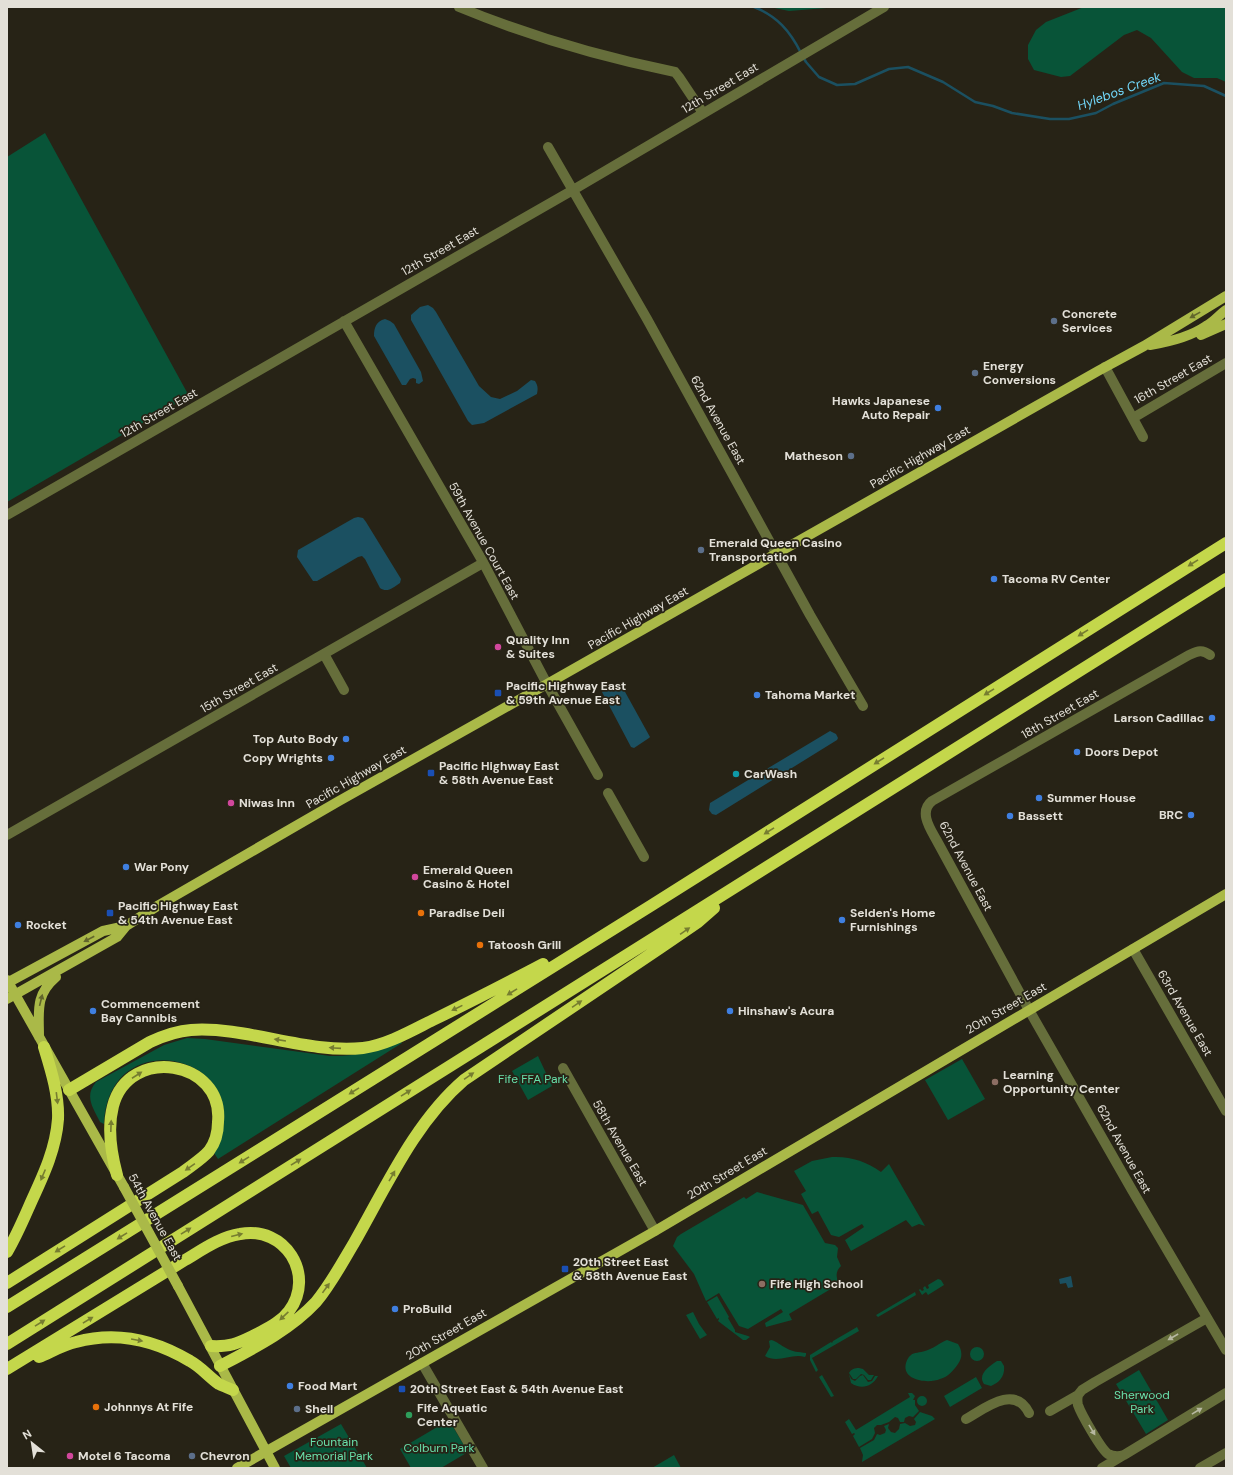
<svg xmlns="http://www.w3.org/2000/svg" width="1233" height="1475" font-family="'DM Sans',sans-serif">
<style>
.green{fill:#085438}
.water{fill:#1b5061}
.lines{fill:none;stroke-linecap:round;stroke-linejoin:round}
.stream{stroke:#1b5061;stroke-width:2.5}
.minor{stroke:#666e3b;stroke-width:10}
.major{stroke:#aab948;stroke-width:10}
.highway{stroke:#c4d74b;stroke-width:12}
.major-bridge{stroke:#aab948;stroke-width:10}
.oneway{fill:#62662c}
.oneway2{fill:#767d30}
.oneway3{fill:#b7b8a1}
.service-dot{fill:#5c6f8a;stroke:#272316;stroke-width:1.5}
.shop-dot{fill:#3f7fe0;stroke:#272316;stroke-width:1.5}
.hotel-dot{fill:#d1479c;stroke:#272316;stroke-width:1.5}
.transit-dot{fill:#1a4fb4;stroke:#272316;stroke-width:1.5}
.culture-dot{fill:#0f9aa8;stroke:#272316;stroke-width:1.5}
.food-dot{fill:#e8710a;stroke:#272316;stroke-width:1.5}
.education-dot{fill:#8d6e63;stroke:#272316;stroke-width:1.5}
.leisure-dot{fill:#2e9e5b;stroke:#272316;stroke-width:1.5}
.labels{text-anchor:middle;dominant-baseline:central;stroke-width:3.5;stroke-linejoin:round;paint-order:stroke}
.street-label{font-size:12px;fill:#e3e0d8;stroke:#272316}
.poi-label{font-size:12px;font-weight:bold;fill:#e3e0d8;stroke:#272316;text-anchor:start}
.park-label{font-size:12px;fill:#69e0ab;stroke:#272316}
.water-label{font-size:13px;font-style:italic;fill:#72d8fb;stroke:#272316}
</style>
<rect width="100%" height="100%" fill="#272316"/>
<path class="green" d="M 770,7 L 839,7 L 789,11 Z
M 1084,7 L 1226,7 L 1226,82 L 1217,78 L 1194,78 L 1182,72 L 1151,38 L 1137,30 L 1124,35 L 1070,76 L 1061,77 L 1034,70 L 1028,59 L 1028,45 L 1036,30 L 1046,22 Z
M 45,133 L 189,396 L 7,502 L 7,157 Z
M 187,1038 L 205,1039 L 330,1056 C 355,1057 377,1050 401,1042 L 402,1043 L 218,1159 L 214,1153 C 265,1057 108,1017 104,1124 L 100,1122 C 93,1108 84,1096 96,1082 L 164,1045 Z
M 538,1056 L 552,1086 L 528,1100 L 512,1071 Z
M 962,1059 L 985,1099 L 948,1120 L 925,1080 Z
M 832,1157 C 850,1156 866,1161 881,1172 L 889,1164 L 925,1226 L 919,1224 L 912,1227 L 906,1220 L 851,1251 L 845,1240 L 864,1227 L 862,1224 L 839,1237 L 831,1235 L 818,1211 L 812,1214 L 801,1194 L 806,1191 L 794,1171 L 812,1161 Z
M 757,1192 L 803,1205 L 825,1243 L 835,1245 L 838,1248 L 837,1257 L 841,1266 C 835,1272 836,1277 839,1284 L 789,1314 L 792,1320 L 766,1327 L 765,1323 L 783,1312 L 781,1309 L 748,1329 L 739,1326 L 719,1293 L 706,1301 L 694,1274 L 673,1246 L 677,1237 L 681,1234 L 744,1197 L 746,1199 Z
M 938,1279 L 941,1280 L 944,1285 L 928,1295 L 926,1292 L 922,1295 L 919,1290 L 920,1289 L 922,1291 L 924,1290 L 923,1288 L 925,1286 L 927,1289 L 929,1288 L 928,1285 Z
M 915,1292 L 916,1295 L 878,1317 L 876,1315 Z
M 717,1296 L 729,1317 L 728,1318 L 735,1330 L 735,1332 L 748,1336 L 750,1337 L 746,1340 L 743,1340 L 718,1321 L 719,1319 L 719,1318 L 717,1319 L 707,1302 Z
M 693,1312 L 699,1324 L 707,1335 L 700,1339 L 686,1315 Z
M 857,1327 L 859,1331 L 812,1358 L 818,1370 L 816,1372 L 810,1360 L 810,1355 L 831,1342 L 832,1343 L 833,1341 Z
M 771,1340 C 777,1341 781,1346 786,1348 C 792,1352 799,1352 806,1353 L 806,1355 L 805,1357 C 791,1353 778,1364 765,1356 L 770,1347 L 769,1341 Z
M 947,1340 L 958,1344 C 962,1350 963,1357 958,1364 C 954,1370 948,1377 940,1379 C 929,1384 901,1381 906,1363 C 907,1360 908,1357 911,1355 C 914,1352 920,1353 925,1351 C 933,1349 939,1343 947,1340 Z
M970 1354a7 7 0 1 1 14 0a7 7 0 1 1-14 0Z
M 997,1361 L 1001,1361 L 1004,1366 C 1005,1376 1000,1382 991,1386 L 984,1384 C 977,1374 990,1366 997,1361 Z
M 859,1368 L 863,1369 L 869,1375 L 874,1375 L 871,1380 L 868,1380 L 864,1375 L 861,1374 L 856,1379 L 853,1379 L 849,1373 C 851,1369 855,1368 859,1368 Z
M 1139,1370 L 1168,1420 L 1146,1434 L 1116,1384 Z
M 849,1374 L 851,1379 L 855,1381 L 860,1376 L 863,1375 L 868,1382 L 872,1381 L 875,1376 L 878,1376 C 872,1387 861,1390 851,1383 Z
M 822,1375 L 834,1396 L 831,1397 L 819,1377 Z
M 976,1377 L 982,1388 L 950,1407 L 944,1396 Z
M 908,1393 L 912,1393 L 915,1396 L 913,1400 L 915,1400 L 915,1405 L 919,1411 L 913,1417 L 909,1416 L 905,1418 L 904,1422 L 900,1422 L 898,1418 L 895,1417 L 889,1422 L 881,1425 L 877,1425 L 874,1428 L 875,1433 L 872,1439 L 859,1447 L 853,1436 L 855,1434 L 854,1433 L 852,1434 L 845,1422 L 849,1419 L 856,1430 L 910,1397 Z
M917 1401a5 5 0 1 1 10 0a5 5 0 1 1-10 0Z
M 920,1412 L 932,1416 L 935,1419 L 862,1462 L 863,1455 L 860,1448 L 874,1440 L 877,1434 L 880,1435 L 885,1433 L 886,1430 L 884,1426 L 889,1424 L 888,1428 L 891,1432 L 895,1433 L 899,1429 L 900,1424 L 905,1423 L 910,1426 L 915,1425 L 916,1422 L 914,1419 Z
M 449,1420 L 468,1452 L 441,1468 L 411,1468 L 400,1449 Z
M 341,1424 L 367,1468 L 291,1468 L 284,1456 Z
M 674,1455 L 681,1468 L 652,1468 Z"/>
<path class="water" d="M 428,305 L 433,308 L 436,312 L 479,386 L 491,397 L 500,399 L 517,391 L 531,380 L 535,381 C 538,386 538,388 537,394 L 484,423 L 472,425 L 468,421 L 411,320 L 411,315 L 420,307 Z
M 385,319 L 390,321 L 394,324 L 421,372 L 423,381 L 419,384 L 416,383 L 416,379 L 413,378 L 410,379 L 406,385 L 402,385 L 374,336 C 374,328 376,321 385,319 Z
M 358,517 L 363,518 L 366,522 L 401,579 L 400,583 C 393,588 387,593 380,588 L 365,559 L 362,556 L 358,557 L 317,581 L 313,581 L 297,557 L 298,550 L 354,518 Z
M 611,685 L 616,686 L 624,690 L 650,737 L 649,738 L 634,748 L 631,747 L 602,692 L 603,690 Z
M 830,731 L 836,734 L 838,738 L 837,740 L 716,815 L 712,814 L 709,810 L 710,803 Z
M 1071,1276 L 1073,1287 L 1068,1288 L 1066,1283 L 1060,1284 L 1059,1279 Z"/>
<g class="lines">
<path class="stream" d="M 754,7 C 777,16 790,31 801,53
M 803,57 L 806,62 L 819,77 L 837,85 L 855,84 L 889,69 L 908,67 L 943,82 L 975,102 L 993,106 L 1012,113 L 1050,119 L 1069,119 L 1096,113 L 1113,104 L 1164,83 L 1204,86 L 1226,96"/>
<path class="minor" d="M 459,7 C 529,36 601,57 675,72 L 679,77 L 703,113
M 548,147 L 647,319 L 810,615 L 863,706
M 344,321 L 483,562 L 547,684 L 598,775
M 1105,367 L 1143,437
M 1133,418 L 1226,363
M 7,515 L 573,190 L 884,7
M 324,654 L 344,690
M 1210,655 C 1202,649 1198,651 1189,655 L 932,801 C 918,812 931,830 937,841 L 1029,1010 L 1132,1190 L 1226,1350
M 608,793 L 644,857
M 7,835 L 483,563
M 1133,949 L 1226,1111
M 563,1068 L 655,1231
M 422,1363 L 483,1468
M 1078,1395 C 1077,1399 1077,1401 1078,1405 C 1081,1414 1101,1449 1108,1454 C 1114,1457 1118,1457 1124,1455 L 1226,1393
M 1050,1411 L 1078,1395 L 1082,1390 L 1095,1382 L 1207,1318
M 966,1419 C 985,1408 1015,1384 1029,1413
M 1102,1468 L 1122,1456
M 1200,1468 L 1226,1453"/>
<path class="major" d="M 1201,335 L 1226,324
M 1150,345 C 1169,342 1190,337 1206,326 C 1214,322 1219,315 1226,310
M 7,980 L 124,1187
M 7,983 L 103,931 L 126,926 L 159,905 L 339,801 L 547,684 L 1098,371 L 1144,346 L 1226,296
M 7,999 L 117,937 L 126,926
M 39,1037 C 39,1011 35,995 56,977
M 178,1286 L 275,1468
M 237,1468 L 655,1231 L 1226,894"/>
<path class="highway" d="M 69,1090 L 150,1042 C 163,1036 176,1031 191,1030 C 246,1026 307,1054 363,1048 C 387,1045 411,1031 433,1020 C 470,1002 507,983 543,964
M 7,1252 C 17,1235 24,1218 32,1200 C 44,1174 56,1148 58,1119 C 59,1095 51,1070 44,1047
M 7,1283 L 183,1172 C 192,1165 202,1159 209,1151 C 215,1143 218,1132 218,1122 C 224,1060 129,1045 113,1106 C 107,1129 111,1153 117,1175
M 7,1307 L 652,905 L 1226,543
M 7,1344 L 1226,579
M 39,1357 C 51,1352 63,1345 76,1342 C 116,1331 155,1340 190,1361 C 201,1367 209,1377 219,1384 C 223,1386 228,1388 233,1390
M 220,1366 C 254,1348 290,1330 316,1302 C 331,1284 342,1263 354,1243 C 386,1187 415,1122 464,1080 L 660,948 L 698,922 L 714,908
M 7,1369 L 185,1260 C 202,1250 220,1237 240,1234 C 285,1225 316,1275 289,1311 C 281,1322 268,1328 257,1334 C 238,1343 232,1347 211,1346"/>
<path class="major-bridge" d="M 124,1187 L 178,1286"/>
</g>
<defs><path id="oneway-solid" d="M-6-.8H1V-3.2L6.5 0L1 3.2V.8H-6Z"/></defs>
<g class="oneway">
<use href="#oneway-solid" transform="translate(1195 315) rotate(151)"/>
<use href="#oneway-solid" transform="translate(89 939) rotate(152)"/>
<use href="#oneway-solid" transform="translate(41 1000) rotate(-76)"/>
</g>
<g class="oneway2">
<use href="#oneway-solid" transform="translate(1193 563) rotate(148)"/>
<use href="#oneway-solid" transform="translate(1083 633) rotate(148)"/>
<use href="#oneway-solid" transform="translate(989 692) rotate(148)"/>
<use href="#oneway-solid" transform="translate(879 761) rotate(148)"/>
<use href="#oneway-solid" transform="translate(769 831) rotate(148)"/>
<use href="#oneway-solid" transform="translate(685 931) rotate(-35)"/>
<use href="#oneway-solid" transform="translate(512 992) rotate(148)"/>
<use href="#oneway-solid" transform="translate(577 1004) rotate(-34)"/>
<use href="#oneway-solid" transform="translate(457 1008) rotate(154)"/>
<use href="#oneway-solid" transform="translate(280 1040) rotate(-171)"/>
<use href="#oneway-solid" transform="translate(335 1048) rotate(-176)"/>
<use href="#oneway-solid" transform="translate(137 1075) rotate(-33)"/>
<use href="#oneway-solid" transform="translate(469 1076) rotate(-34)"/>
<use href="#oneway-solid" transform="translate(354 1091) rotate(148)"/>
<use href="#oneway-solid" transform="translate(406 1093) rotate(-32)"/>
<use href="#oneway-solid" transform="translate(57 1098) rotate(83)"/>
<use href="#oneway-solid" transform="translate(111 1126) rotate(-88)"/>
<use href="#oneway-solid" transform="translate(244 1160) rotate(148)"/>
<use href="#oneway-solid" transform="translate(296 1162) rotate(-32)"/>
<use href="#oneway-solid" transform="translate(190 1167) rotate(145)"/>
<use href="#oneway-solid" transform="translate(43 1175) rotate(113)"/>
<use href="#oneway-solid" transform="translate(392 1176) rotate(-60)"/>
<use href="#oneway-solid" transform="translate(186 1231) rotate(-32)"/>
<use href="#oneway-solid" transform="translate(237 1235) rotate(-14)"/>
<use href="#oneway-solid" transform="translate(122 1236) rotate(148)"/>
<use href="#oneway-solid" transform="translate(60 1249) rotate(148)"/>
<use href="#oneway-solid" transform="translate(326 1288) rotate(-54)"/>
<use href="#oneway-solid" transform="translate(284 1316) rotate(137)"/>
<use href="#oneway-solid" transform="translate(88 1320) rotate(-31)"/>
<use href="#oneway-solid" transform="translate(40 1323) rotate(-32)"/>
<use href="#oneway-solid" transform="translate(137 1340) rotate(10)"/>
</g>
<g class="oneway3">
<use href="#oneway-solid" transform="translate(1173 1337) rotate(150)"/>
<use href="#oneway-solid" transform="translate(1197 1411) rotate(-31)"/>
<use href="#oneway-solid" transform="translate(1092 1430) rotate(59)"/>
</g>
<g class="service-dot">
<circle cx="1054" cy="321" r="4"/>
<circle cx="975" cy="373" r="4"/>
<circle cx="851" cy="456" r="4"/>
<circle cx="701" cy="550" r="4"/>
<circle cx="297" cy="1409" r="4"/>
<circle cx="192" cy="1456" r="4"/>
</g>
<g class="shop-dot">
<circle cx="938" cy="408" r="4"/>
<circle cx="994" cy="579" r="4"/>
<circle cx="757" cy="695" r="4"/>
<circle cx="1212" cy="718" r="4"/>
<circle cx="346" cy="739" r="4"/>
<circle cx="1077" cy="752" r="4"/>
<circle cx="331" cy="758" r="4"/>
<circle cx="1039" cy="798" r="4"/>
<circle cx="1191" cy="815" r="4"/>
<circle cx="1010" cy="816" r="4"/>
<circle cx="126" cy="867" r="4"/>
<circle cx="842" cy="920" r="4"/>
<circle cx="18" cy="925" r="4"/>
<circle cx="93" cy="1011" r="4"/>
<circle cx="730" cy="1011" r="4"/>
<circle cx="395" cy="1309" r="4"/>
<circle cx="290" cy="1386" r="4"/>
</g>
<g class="hotel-dot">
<circle cx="498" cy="647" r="4"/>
<circle cx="231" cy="803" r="4"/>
<circle cx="415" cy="877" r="4"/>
<circle cx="70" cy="1456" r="4"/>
</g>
<g class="transit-dot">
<rect x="494" y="689" width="8" height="8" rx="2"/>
<rect x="427" y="769" width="8" height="8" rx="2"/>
<rect x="106" y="909" width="8" height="8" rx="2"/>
<rect x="561" y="1265" width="8" height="8" rx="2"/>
<rect x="398" y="1385" width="8" height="8" rx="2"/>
</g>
<circle class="culture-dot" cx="736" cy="774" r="4"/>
<g class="food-dot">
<circle cx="421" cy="913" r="4"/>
<circle cx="480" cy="945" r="4"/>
<circle cx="96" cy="1407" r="4"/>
</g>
<g class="education-dot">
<circle cx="995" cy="1082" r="4"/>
<circle cx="762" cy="1284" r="4"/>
</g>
<circle class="leisure-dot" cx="409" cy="1415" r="4"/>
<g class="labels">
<g class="street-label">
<text transform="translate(720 88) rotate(-31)">12th Street East</text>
<text transform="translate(440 251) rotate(-30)">12th Street East</text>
<text transform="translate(1173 379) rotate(-30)">16th Street East</text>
<text transform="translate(159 413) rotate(-30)">12th Street East</text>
<text transform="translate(718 420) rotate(61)">62nd Avenue East</text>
<text transform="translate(920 457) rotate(-30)">Pacific Highway East</text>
<text transform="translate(484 541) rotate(61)">59th Avenue Court East</text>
<text transform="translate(638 618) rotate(-30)">Pacific Highway East</text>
<text transform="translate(239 688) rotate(-30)">15th Street East</text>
<text transform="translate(1060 714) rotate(-30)">18th Street East</text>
<text transform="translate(356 777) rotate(-30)">Pacific Highway East</text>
<text transform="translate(966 866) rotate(62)">62nd Avenue East</text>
<text transform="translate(1006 1008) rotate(-30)">20th Street East</text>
<text transform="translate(1185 1013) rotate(60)">63rd Avenue East</text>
<text transform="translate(620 1143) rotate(60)">58th Avenue East</text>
<text transform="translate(1124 1149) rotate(61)">62nd Avenue East</text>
<text transform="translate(727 1173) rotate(-31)">20th Street East</text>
<text transform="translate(155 1217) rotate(61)">54th Avenue East</text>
<text transform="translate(446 1334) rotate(-30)">20th Street East</text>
</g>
<g class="poi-label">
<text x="1062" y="314">Concrete<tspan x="1062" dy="14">Services</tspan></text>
<text x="983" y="366">Energy<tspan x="983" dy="14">Conversions</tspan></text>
<text x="930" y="401" text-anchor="end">Hawks Japanese<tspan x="930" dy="14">Auto Repair</tspan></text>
<text x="843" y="456" text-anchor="end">Matheson</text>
<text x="709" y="543">Emerald Queen Casino<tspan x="709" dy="14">Transportation</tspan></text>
<text x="1002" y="579">Tacoma RV Center</text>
<text x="506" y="640">Quality Inn<tspan x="506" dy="14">&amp; Suites</tspan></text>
<text x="506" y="686">Pacific Highway East<tspan x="506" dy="14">&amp; 59th Avenue East</tspan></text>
<text x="765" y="695">Tahoma Market</text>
<text x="1204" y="718" text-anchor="end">Larson Cadillac</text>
<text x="338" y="739" text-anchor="end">Top Auto Body</text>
<text x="1085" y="752">Doors Depot</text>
<text x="323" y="758" text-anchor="end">Copy Wrights</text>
<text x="439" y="766">Pacific Highway East<tspan x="439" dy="14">&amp; 58th Avenue East</tspan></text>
<text x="744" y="774">CarWash</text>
<text x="1047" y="798">Summer House</text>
<text x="239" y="803">Niwas Inn</text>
<text x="1183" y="815" text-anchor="end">BRC</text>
<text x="1018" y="816">Bassett</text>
<text x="134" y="867">War Pony</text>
<text x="423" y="870">Emerald Queen<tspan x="423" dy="14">Casino &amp; Hotel</tspan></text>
<text x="118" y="906">Pacific Highway East<tspan x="118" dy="14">&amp; 54th Avenue East</tspan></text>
<text x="429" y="913">Paradise Deli</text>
<text x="850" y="913">Selden's Home<tspan x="850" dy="14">Furnishings</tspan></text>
<text x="26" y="925">Rocket</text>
<text x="488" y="945">Tatoosh Grill</text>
<text x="101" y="1004">Commencement<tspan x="101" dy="14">Bay Cannibis</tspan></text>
<text x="738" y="1011">Hinshaw's Acura</text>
<text x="1003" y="1075">Learning<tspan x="1003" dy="14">Opportunity Center</tspan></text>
<text x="573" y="1262">20th Street East<tspan x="573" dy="14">&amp; 58th Avenue East</tspan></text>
<text x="770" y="1284">Fife High School</text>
<text x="403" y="1309">ProBuild</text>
<text x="298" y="1386">Food Mart</text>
<text x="410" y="1389">20th Street East &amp; 54th Avenue East</text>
<text x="104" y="1407">Johnnys At Fife</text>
<text x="417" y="1408">Fife Aquatic<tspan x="417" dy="14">Center</tspan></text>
<text x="305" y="1409">Shell</text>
<text x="78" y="1456">Motel 6 Tacoma</text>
<text x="200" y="1456">Chevron</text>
</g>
<g class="park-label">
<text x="533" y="1079">Fife FFA Park</text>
<text x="1142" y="1395">Sherwood<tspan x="1142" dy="14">Park</tspan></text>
<text x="334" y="1442">Fountain<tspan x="334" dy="14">Memorial Park</tspan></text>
<text x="439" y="1448">Colburn Park</text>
</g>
<g class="water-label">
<text transform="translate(1119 91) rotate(-20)">Hylebos Creek</text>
</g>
</g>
<rect width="1233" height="1475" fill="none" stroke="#e3e0d8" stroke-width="16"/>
<g transform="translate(32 1443) rotate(330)" stroke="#272316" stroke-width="3" paint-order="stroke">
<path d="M0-3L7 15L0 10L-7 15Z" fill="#e3e0d8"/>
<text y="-6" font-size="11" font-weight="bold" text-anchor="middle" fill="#e3e0d8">N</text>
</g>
</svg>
